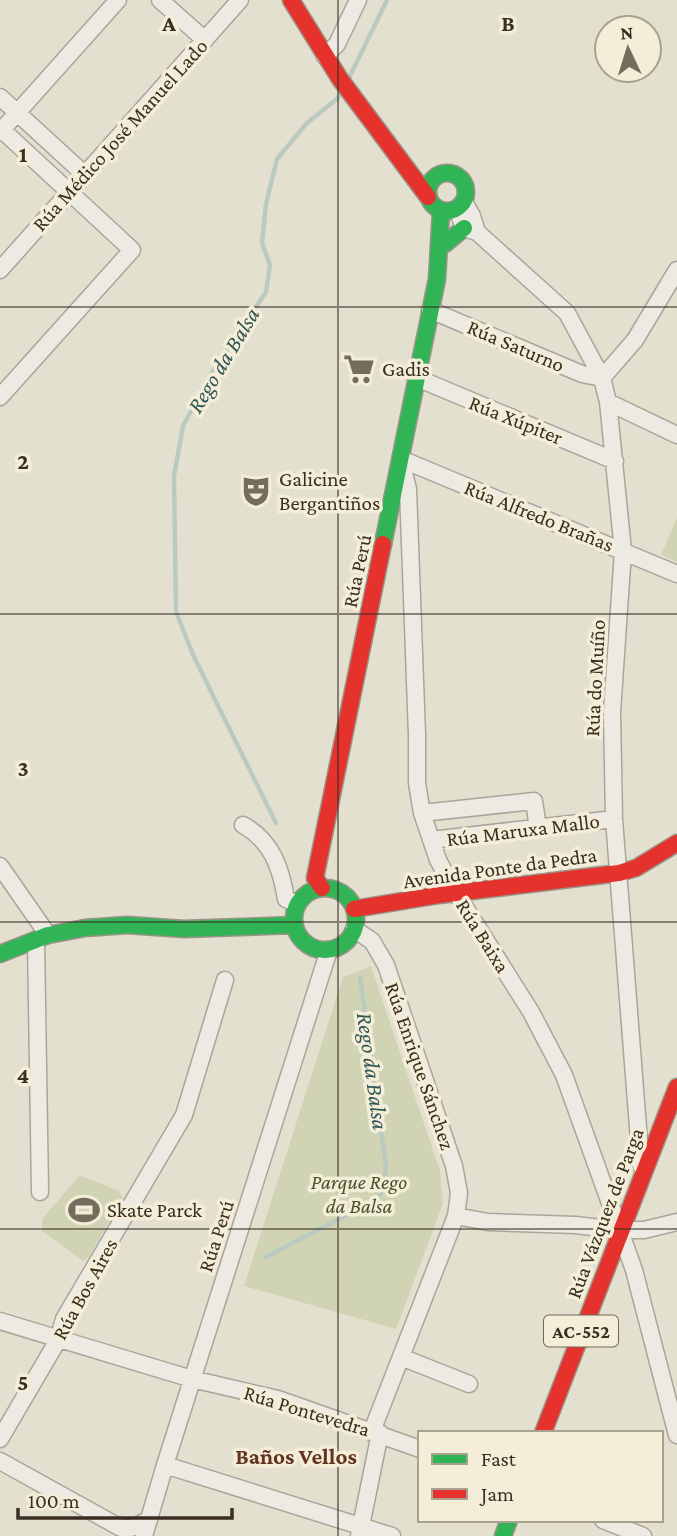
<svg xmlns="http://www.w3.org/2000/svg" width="677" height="1536" font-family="'Crimson Pro',serif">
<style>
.green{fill:#d1d4b4}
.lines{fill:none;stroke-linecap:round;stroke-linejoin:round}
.stream{stroke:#bbcac1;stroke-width:4.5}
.street-casing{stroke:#aaa599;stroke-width:19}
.fast-casing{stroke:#9a9488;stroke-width:19}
.jam-casing{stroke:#9a9488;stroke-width:19}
.street{stroke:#eceae2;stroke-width:16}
.fast{stroke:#30b455;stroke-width:16}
.jam{stroke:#e5322d;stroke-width:16}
.grid{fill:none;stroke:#392e21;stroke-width:2;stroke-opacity:0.55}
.labels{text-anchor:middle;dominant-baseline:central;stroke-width:7;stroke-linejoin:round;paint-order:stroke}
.shield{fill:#f4edd8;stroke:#716758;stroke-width:2}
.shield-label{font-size:19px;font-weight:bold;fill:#392e21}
.street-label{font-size:21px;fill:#392e21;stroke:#f4edd8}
.poi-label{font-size:21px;fill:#392e21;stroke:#f4edd8;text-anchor:start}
.park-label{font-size:21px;font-style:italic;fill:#475429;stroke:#f4edd8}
.water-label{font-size:23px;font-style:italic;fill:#315857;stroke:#f4edd8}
.neighbourhood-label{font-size:23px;font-weight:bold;fill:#633423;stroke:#f4edd8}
.grid-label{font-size:23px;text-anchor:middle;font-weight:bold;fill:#392e21;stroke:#f4edd8;stroke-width:7;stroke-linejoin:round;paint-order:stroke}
</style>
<rect width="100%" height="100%" fill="#e4e0d0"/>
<path class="green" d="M 677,518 L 677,562 L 661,555 Z
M 371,966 L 440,1171 L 443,1204 L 396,1329 L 244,1286 L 343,977 Z
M 82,1176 L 119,1191 L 123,1198 L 88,1258 L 83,1261 L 42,1231 L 42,1219 L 78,1177 Z"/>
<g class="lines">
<path class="stream" d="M 349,78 L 387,0
M 276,823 L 194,657 L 176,612 L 174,476 L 183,426 L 211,374 L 266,292 L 270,265 L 262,243 L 266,204 L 277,159 L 307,123 L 338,98 L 341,92
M 266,1257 L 360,1208 C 384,1204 384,1185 386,1165 L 360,977"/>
<defs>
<path id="street" d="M 160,0 L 205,40
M 325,56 L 337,44 L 358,0
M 0,97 L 85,175
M 0,128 L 132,250 L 0,397
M 0,132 L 118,0
M 464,202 L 472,216 L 477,232
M 457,209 L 464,228 L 477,232 L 567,313 L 602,378 L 608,402 L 623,551 L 612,712 L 614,819 L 641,1166
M 0,270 L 240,0
M 430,310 L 582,374 L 602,378
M 417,378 L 615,461
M 602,378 L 635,340 L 677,270
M 608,402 L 677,435
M 401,459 L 677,574
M 402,465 L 408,489 L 417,735 L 417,783 L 422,813 L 438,860 L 456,893 L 531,1012 L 564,1075 L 634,1270 L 677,1435
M 422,813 L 534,801 L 538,828
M 243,825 C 272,841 281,868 286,899 L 298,904
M 431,840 L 614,819
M 0,866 L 48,935
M 354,929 L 372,941 L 386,965 L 454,1166 L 459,1193 L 456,1216 L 372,1431
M 36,941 L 40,1192
M 456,1216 L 488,1222 L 575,1225 L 620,1230 L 644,1230 L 677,1222
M 0,1321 L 192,1379 L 278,1399 L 420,1449
M 401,1357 L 469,1384
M 0,1439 L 58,1340 L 64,1319 L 184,1115 L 225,980
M 0,1461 L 121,1528 L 131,1528 L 149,1520
M 165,1465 L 392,1536
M 603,1520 L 643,1536
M 144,1536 L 165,1465 L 329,950
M 359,1536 L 380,1433"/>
<path id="fast" d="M428 192a19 19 0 1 1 38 0a19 19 0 1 1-38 0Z
M 445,244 L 464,228
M 383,544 L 437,279 L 441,211
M294 919a31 31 0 1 1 62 0a31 31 0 1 1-62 0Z
M 0,954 L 48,935 L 85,928 L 127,925 L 184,929 L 294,925
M 503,1536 L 509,1520"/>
<path id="jam" d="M 291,0 L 340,79 L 428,197
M 322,888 L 315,878 L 383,544
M 354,909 L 439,895 L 619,873 L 636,868 L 677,843
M 543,1433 L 677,1087"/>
</defs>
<use href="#street" class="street-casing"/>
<use href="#fast" class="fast-casing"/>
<use href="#jam" class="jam-casing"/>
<use href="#street" class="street"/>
<use href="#fast" class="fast"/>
<use href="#jam" class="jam"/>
</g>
<path class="grid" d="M 338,0 L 338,1536M 0,307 L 677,307M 0,614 L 677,614M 0,922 L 677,922M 0,1229 L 677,1229"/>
<defs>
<symbol id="supermarket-bare" viewBox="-9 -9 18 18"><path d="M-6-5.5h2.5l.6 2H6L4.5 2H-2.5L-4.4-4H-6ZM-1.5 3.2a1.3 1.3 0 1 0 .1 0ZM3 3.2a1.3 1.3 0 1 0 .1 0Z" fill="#756c5e" stroke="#f4edd8" stroke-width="2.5" paint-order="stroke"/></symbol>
<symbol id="theatre-bare" viewBox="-9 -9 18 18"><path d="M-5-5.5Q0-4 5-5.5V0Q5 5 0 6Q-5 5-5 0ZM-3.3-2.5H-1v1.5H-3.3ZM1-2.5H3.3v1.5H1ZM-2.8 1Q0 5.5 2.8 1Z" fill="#756c5e" stroke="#f4edd8" stroke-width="2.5" paint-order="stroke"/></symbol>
<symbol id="stadium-bare" viewBox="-9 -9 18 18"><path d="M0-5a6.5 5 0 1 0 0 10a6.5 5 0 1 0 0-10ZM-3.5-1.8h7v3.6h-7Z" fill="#756c5e" stroke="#f4edd8" stroke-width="2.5" paint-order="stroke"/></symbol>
</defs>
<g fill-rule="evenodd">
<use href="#supermarket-bare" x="337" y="347" width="44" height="44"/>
<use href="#theatre-bare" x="234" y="469" width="44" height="44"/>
<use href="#stadium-bare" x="62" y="1188" width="44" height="44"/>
</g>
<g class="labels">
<rect class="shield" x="544" y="1315.5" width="74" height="31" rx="5"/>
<g class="shield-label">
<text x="581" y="1331">AC-552</text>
</g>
<g class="street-label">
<text transform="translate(120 135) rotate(-48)">Rúa Médico José Manuel Lado</text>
<text transform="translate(516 346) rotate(23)">Rúa Saturno</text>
<text transform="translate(516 420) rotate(22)">Rúa Xúpiter</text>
<text transform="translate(539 516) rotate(22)">Rúa Alfredo Brañas</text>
<text transform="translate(357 571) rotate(-78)">Rúa Perú</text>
<text transform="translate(595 678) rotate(-87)">Rúa do Muíño</text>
<text transform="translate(523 830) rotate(-7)">Rúa Maruxa Mallo</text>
<text transform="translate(500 868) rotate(-8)">Avenida Ponte da Pedra</text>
<text transform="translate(483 936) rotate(58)">Rúa Baixa</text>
<text transform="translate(420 1066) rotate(71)">Rúa Enrique Sánchez</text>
<text transform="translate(605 1213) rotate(-69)">Rúa Vázquez de Parga</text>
<text transform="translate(216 1236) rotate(-72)">Rúa Perú</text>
<text transform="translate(85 1289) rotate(-61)">Rúa Bos Aires</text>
<text transform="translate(307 1411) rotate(17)">Rúa Pontevedra</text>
</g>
<g class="poi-label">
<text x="382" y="369">Gadis</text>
<text x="279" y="479">Galicine<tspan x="279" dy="24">Bergantiños</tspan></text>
<text x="107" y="1210">Skate Parck</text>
</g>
<g class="park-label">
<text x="359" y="1182">Parque Rego<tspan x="359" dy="24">da Balsa</tspan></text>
</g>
<g class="water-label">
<text transform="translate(223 360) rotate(-59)">Rego da Balsa</text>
<text transform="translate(373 1071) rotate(82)">Rego da Balsa</text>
</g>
<g class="neighbourhood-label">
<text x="296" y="1456">Baños Vellos</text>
</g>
</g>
<g class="grid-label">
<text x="169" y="31">A</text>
<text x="508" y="31">B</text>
<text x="23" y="162">1</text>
<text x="23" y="469">2</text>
<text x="23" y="776">3</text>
<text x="23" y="1083">4</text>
<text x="23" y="1390">5</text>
</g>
<rect x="418" y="1431" width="245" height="91" fill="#f4edd8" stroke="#a9a18f" stroke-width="2"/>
<rect x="432" y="1454" width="35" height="10" fill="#30b455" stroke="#a9a18f" stroke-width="2"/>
<text x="481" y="1466" font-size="21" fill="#392e21">Fast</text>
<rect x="432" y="1489" width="35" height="10" fill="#e5322d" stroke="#a9a18f" stroke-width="2"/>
<text x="481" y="1501" font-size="21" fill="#392e21">Jam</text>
<g transform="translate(628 49) rotate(356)"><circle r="33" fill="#f4edd8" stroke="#a9a18f" stroke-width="2"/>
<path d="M0-5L12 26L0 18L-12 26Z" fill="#756c5e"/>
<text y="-10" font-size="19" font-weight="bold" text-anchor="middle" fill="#392e21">N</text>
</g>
<path d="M18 1508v10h214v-10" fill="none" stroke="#392e21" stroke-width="3.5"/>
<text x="28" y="1508" font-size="21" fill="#392e21" stroke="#f4edd8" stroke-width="5" paint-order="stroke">100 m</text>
</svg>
